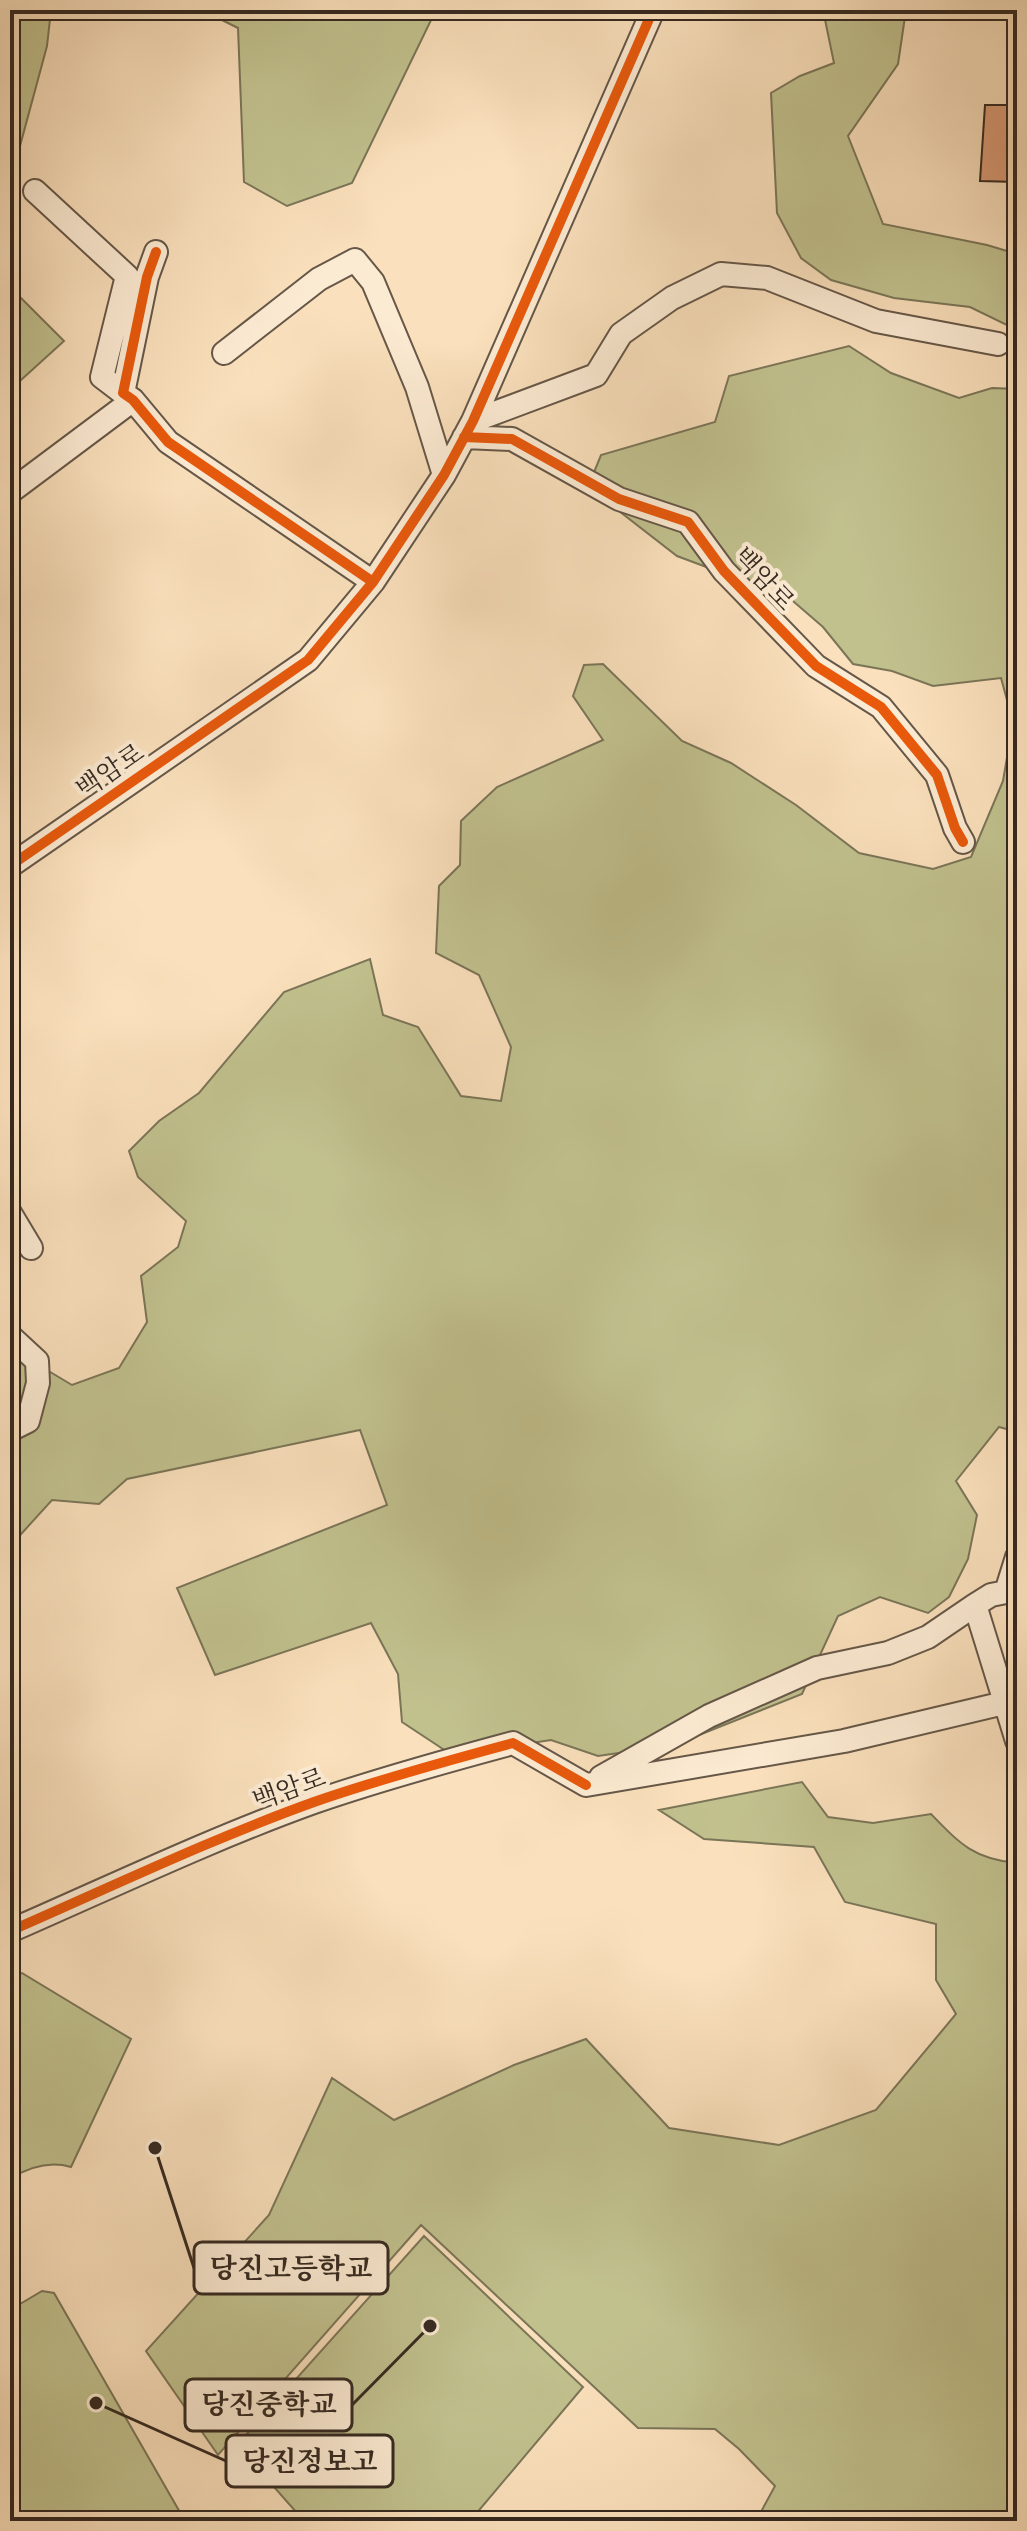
<svg xmlns="http://www.w3.org/2000/svg" width="1027" height="2531" font-family="'IM FELL French Canon','Noto Serif KR',serif">
<style>
.green{fill:#c1c18e;stroke:#7b7558;stroke-width:2}
.building{fill:#da9b76;stroke:#352921;stroke-width:2}
.lines{fill:none;stroke-linecap:round;stroke-linejoin:round}
.minor-casing{stroke:#665748;stroke-width:26}
.minor{stroke:#fcebd3;stroke-width:22}
.cycleway-casing{stroke:#fcebd3;stroke-width:15}
.cycleway{stroke:#e8590c;stroke-width:10}
.labels{text-anchor:middle;dominant-baseline:central;stroke-width:8;stroke-linejoin:round;paint-order:stroke}
.street-label{font-size:26px;fill:#352921;stroke:#fcebd3}
.leader{fill:none;stroke:#352921;stroke-width:3}
.callout-dot{fill:#352921;stroke:#fcebd3;stroke-width:3}
.callout{fill:#fcebd3;stroke:#352921;stroke-width:3}
.callout-label{font-size:28px;text-anchor:middle;font-weight:bold;fill:#352921}
</style>
<rect width="100%" height="100%" fill="#fae0bc"/>
<filter id="stains"><feTurbulence type="fractalNoise" baseFrequency=".0025" numOctaves="4"/><feColorMatrix values="0 0 0 0 .2 0 0 0 0 .09 0 0 0 0 .02 0 0 0 .5 -.17"/></filter>
<radialGradient id="worn" r=".72"><stop offset=".6" stop-color="#630" stop-opacity="0"/><stop offset="1" stop-color="#630" stop-opacity=".3"/></radialGradient>
<path class="green" d="M 10,10 L 51,10 L 47,46 L 10,183 Z
M 202,10 L 433,10 L 433,16 L 352,183 L 287,206 L 244,182 L 238,28 Z
M 823,10 L 906,10 L 898,64 L 848,136 L 883,224 L 987,245 L 1017,254 L 1017,330 L 970,307 L 894,298 L 831,280 L 801,258 L 777,213 L 771,93 L 800,76 L 834,63 Z
M 10,287 L 64,341 L 10,390 Z
M 849,346 L 891,373 L 959,398 L 992,388 L 1017,389 L 1017,1432 L 999,1427 L 956,1481 L 977,1515 L 968,1559 L 949,1597 L 928,1613 L 880,1597 L 838,1616 L 802,1694 L 674,1745 L 598,1756 L 551,1740 L 452,1755 L 402,1722 L 398,1674 L 371,1623 L 215,1675 L 177,1588 L 387,1505 L 360,1430 L 127,1479 L 99,1504 L 52,1500 L 13,1543 L 13,1566 L 19,1579 L 10,1583 L 10,1358 L 25,1357 L 72,1385 L 119,1368 L 147,1322 L 141,1276 L 178,1247 L 186,1221 L 138,1177 L 129,1151 L 159,1121 L 199,1093 L 284,992 L 370,959 L 383,1015 L 418,1027 L 461,1096 L 501,1101 L 511,1047 L 479,975 L 436,953 L 439,886 L 460,865 L 461,821 L 497,787 L 603,740 L 573,696 L 584,665 L 603,664 L 682,741 L 731,763 L 796,805 L 859,853 L 933,869 L 971,857 L 1003,781 L 1013,722 L 1001,678 L 933,686 L 892,671 L 853,664 L 823,627 L 764,576 L 743,596 L 709,568 L 677,556 L 588,487 L 601,455 L 715,422 L 729,376 Z
M 802,1782 L 828,1817 L 873,1823 L 931,1814 C 960,1844 974,1859 1017,1863 L 1017,2521 L 756,2521 L 775,2486 L 739,2449 L 715,2429 L 638,2428 L 421,2225 L 218,2455 L 146,2351 L 269,2215 L 332,2078 L 394,2120 L 514,2065 L 586,2039 L 669,2128 L 779,2145 L 876,2110 L 956,2014 L 936,1980 L 936,1924 L 845,1902 L 814,1847 L 704,1839 L 659,1810 Z
M 22,1973 L 131,2039 L 71,2167 C 50,2161 29,2167 10,2179 L 10,1978 Z
M 424,2236 L 583,2387 L 470,2521 L 304,2521 L 237,2445 Z
M 42,2291 L 54,2293 L 185,2521 L 10,2521 L 10,2310 Z"/>
<path class="building" d="M 985,105 L 1017,105 L 1017,182 L 980,181 Z"/>
<g class="lines">
<defs>
<path id="minor" d="M 35,191 L 127,276 L 102,377 L 123,393
M 156,252 L 147,277 L 123,393 L 133,400 L 168,442 L 373,582
M 224,353 L 319,279 L 355,260 L 373,282 L 417,387 L 444,475
M 473,421 L 596,375 L 621,334 L 672,298 L 721,274 L 767,278 L 876,321 L 998,344
M 464,437 L 512,439 L 619,499 L 688,522 L 724,571 L 816,666 L 881,707 L 937,775 L 955,828 L 963,842
M 10,492 L 133,400
M 10,866 L 308,660 L 373,582 L 444,475 L 473,421 L 653,10
M 10,1213 L 31,1248
M 10,1336 L 37,1361 L 38,1383 L 28,1421 L 10,1430
M 1017,1557 L 1006,1592 L 991,1595 L 975,1605 L 1017,1741
M 601,1777 L 709,1716 L 817,1668 L 888,1653 L 928,1637 L 975,1605
M 586,1785 L 844,1741 L 1017,1700
M 10,1931 C 111,1887 211,1839 314,1802 C 380,1779 446,1761 513,1743 L 586,1785"/>
</defs>
<use href="#minor" class="minor-casing"/>
<use href="#minor" class="minor"/>
<defs>
<path id="cycleway" d="M 156,252 L 147,277 L 123,393 L 133,400 L 168,442 L 373,582
M 464,437 L 512,439 L 619,499 L 688,522 L 724,571 L 816,666 L 881,707 L 937,775 L 955,828 L 963,842
M 10,866 L 308,660 L 373,582 L 444,475 L 473,421 L 653,10
M 10,1931 C 111,1887 211,1839 314,1802 C 380,1779 446,1761 513,1743 L 586,1785"/>
</defs>
<use href="#cycleway" class="cycleway-casing"/>
<use href="#cycleway" class="cycleway"/>
</g>
<g class="labels">
<g class="street-label">
<text transform="translate(764 579) rotate(47)">백암로</text>
<text transform="translate(110 771) rotate(-34)">백암로</text>
<text transform="translate(289 1789) rotate(-20)">백암로</text>
</g>
</g>
<path class="leader" d="M155 2148L194 2268M430 2326L352 2405M96 2403L226 2461"/>
<g class="callout-dot">
<circle cx="155" cy="2148" r="8"/>
<circle cx="430" cy="2326" r="8"/>
<circle cx="96" cy="2403" r="8"/>
</g>
<g class="callout">
<rect x="194" y="2242" width="194" height="52" rx="8"/>
<rect x="185" y="2379" width="167" height="52" rx="8"/>
<rect x="226" y="2435" width="167" height="52" rx="8"/>
</g>
<g class="callout-label">
<text x="291" y="2278">당진고등학교</text>
<text x="269" y="2414">당진중학교</text>
<text x="310" y="2471">당진정보고</text>
</g>
<rect width="1027" height="2531" fill="none" stroke="#fae0bc" stroke-width="40"/>
<rect x="12" y="12" width="1003" height="2507" fill="none" stroke="#352921" stroke-width="4"/>
<rect x="20" y="20" width="987" height="2491" fill="none" stroke="#352921" stroke-width="2"/>
<rect width="100%" height="100%" filter="url(#stains)"/>
<rect width="100%" height="100%" fill="url(#worn)"/>
</svg>
